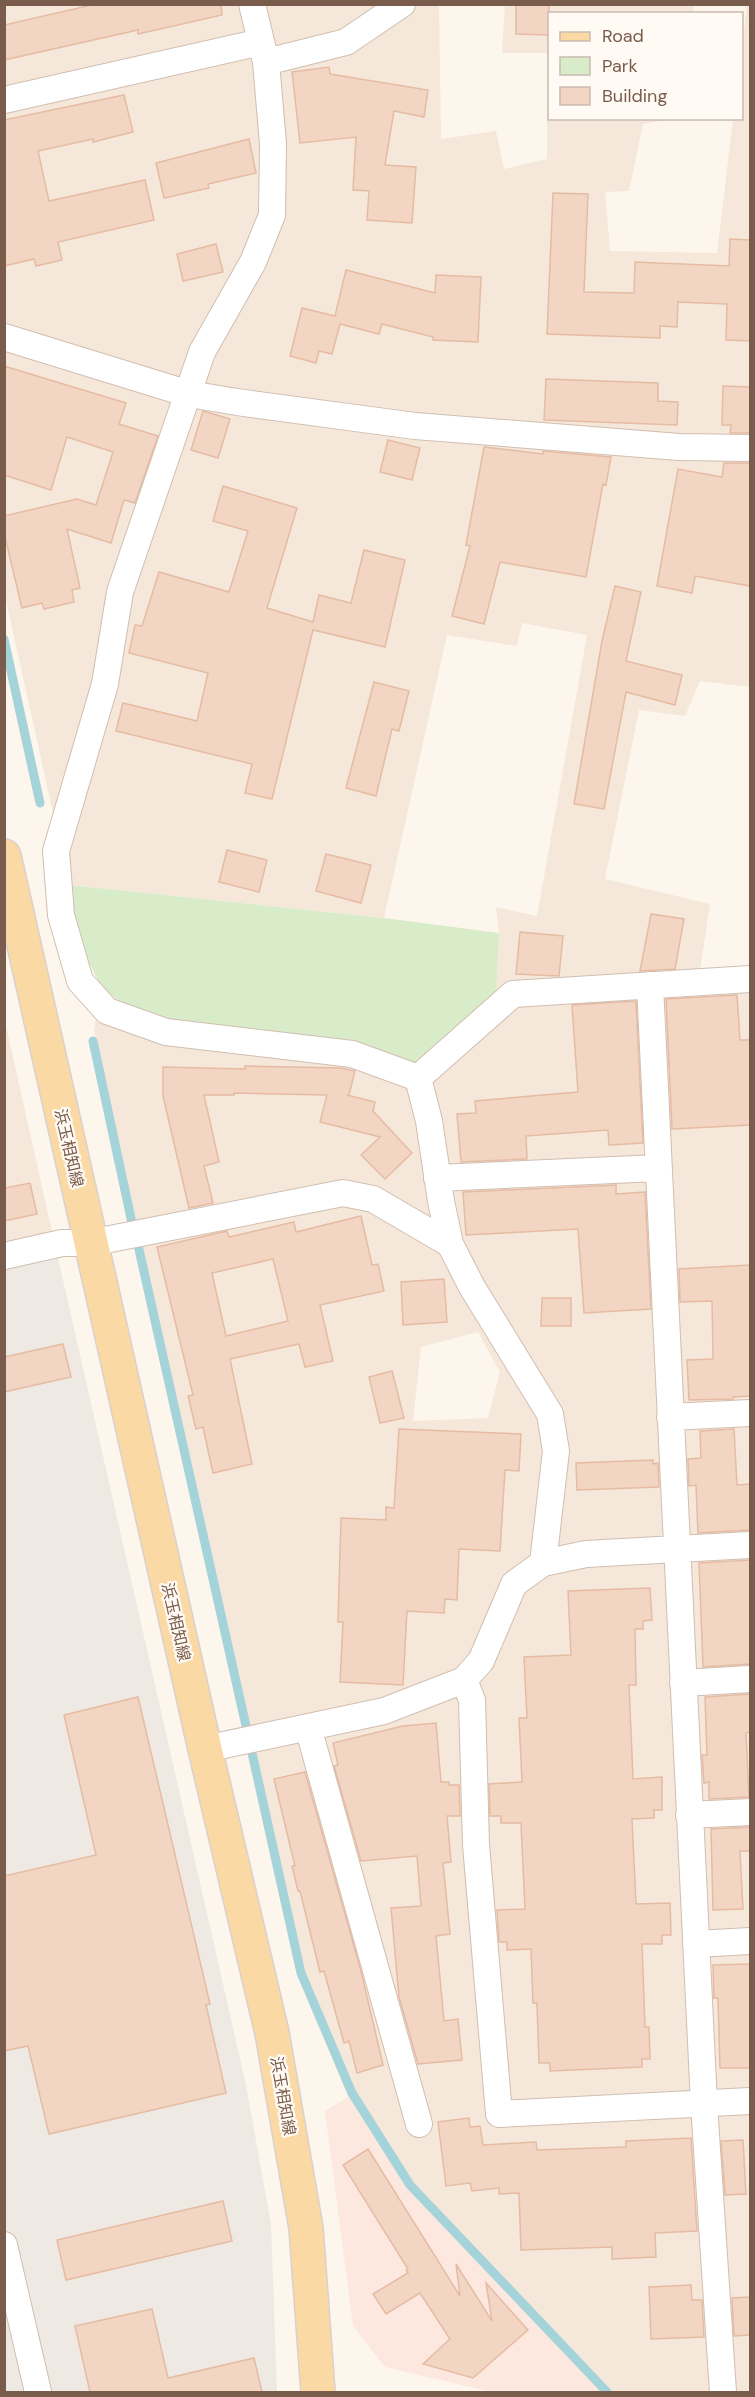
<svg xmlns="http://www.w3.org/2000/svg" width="755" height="2397" font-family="'DM Sans','Noto Sans JP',sans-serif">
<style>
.residential{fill:#f5e8da;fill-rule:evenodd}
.commercial{fill:#fde8e0}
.industrial{fill:#efe9e4}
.green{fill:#d8ecc9}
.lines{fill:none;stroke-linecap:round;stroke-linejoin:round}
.stream{stroke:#a5d3da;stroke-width:9}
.building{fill:#f3d5c3;stroke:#e6bba3;stroke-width:1.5;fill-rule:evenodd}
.street-casing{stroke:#d1beb0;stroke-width:28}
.primary-casing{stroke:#dad1cd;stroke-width:36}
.street{stroke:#fff;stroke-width:26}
.primary{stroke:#fbd9a5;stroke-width:33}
.labels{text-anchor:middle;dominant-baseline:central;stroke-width:4.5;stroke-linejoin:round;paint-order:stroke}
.street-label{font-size:16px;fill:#7a5c4d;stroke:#fffaf3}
</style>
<rect width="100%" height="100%" fill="#fdf6ec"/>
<path class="residential" d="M 4,5 L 439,5 L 441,139 L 496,131 L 504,169 L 547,159 L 547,53 L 502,53 L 505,5 L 694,5 L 693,13 L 550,14 L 550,118 L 671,119 L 643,124 L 629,191 L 605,192 L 610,251 L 717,253 L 733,119 L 742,118 L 742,51 L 747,5 L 750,5 L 750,687 L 700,681 L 685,716 L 639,710 L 605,879 L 710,904 L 700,971 L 750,968 L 750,2392 L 603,2392 L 419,2201 L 348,2097 L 307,1995 L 94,1030 L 102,988 L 176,1023 L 366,1045 L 416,1067 L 496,997 L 499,933 L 496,907 L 537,916 L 587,635 L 522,623 L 517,646 L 447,635 L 384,918 L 69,885 L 5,596 ZM 478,1332 L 500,1372 L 488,1418 L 413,1421 L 421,1347 Z
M 4,1017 L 58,1258 L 5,1270 L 4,1270 Z"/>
<path class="commercial" d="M 348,2097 L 419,2201 L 603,2392 L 492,2392 L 385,2367 L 353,2326 L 325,2111 Z"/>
<path class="industrial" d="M 58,1258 L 246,2085 L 271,2224 L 277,2392 L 5,2392 L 4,1270 Z"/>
<path class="green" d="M 69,885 L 384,918 L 499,933 L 496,997 L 416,1067 L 366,1045 L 176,1023 L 135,1011 L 102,988 L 75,935 Z"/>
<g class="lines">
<path class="stream" d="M 4,639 L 40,803
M 93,1041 L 132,1223
M 138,1245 L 246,1726
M 252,1753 L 301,1973 L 352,2093 L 410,2185 L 607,2392"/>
</g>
<path class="building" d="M 96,4 L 221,4 L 222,15 L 138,34 L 138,30 L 4,60 L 4,25 Z
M 516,4 L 549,4 L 549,35 L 516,34 Z
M 329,67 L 330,74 L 428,90 L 424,117 L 394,111 L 385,165 L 416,167 L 412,223 L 367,220 L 369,191 L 353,190 L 356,137 L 300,143 L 292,72 Z
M 124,95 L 133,132 L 93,142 L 93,139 L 38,151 L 49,201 L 145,180 L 154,220 L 58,242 L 62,260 L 36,266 L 34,259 L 4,266 L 4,120 Z
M 249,139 L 256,173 L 208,184 L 209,188 L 164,198 L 156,163 Z
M 553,193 L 588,194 L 584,292 L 634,293 L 635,262 L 729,266 L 730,239 L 750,240 L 750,341 L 726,340 L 727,304 L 678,302 L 677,327 L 660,326 L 660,338 L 547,334 Z
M 216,244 L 223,272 L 183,281 L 177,254 Z
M 346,270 L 435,293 L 436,275 L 481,277 L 478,342 L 433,340 L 433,337 L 382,324 L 379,334 L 340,324 L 332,354 L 319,351 L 316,363 L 290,356 L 302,308 L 335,316 Z
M 4,366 L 126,403 L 119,424 L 158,436 L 135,503 L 124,500 L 111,543 L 67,529 L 80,588 L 72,590 L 74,602 L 44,609 L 42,603 L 22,608 L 4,533 L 4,516 L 77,499 L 96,505 L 113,452 L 67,437 L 51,490 L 4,475 Z
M 546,379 L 658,383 L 658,401 L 678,402 L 677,425 L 544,420 Z
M 723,386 L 750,387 L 750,433 L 730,433 L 731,425 L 722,425 Z
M 203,411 L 230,419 L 218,458 L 191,450 Z
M 388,440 L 420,448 L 412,480 L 380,472 Z
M 484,447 L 543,454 L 543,451 L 611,457 L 606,485 L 603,484 L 586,577 L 500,562 L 484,624 L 452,616 L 470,546 L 466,545 Z
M 724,463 L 750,463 L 750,586 L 695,576 L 692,593 L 657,586 L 678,469 L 722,477 Z
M 223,486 L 297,508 L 267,608 L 313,622 L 319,595 L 351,603 L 364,550 L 405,560 L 385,647 L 313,630 L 272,799 L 245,793 L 252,764 L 116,731 L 123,703 L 197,721 L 208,673 L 129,653 L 135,625 L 142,626 L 159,572 L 229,592 L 248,531 L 213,521 Z
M 615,586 L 641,592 L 626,661 L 682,675 L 675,705 L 626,692 L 604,809 L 574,804 L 602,641 Z
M 374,682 L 409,691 L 399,731 L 392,729 L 376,796 L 346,788 Z
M 227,850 L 267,860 L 259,892 L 219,882 Z
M 326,854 L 371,865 L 361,903 L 316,891 Z
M 651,914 L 684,919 L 675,969 L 640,971 Z
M 520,932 L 563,936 L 559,976 L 516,974 Z
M 737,995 L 740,1040 L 750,1040 L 750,1125 L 672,1129 L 666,999 Z
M 636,1001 L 643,1143 L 609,1145 L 608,1130 L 526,1136 L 527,1159 L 461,1162 L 457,1114 L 476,1113 L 475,1101 L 578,1092 L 572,1005 Z
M 245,1066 L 341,1068 L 355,1071 L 349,1095 L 347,1095 L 375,1102 L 373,1111 L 412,1153 L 385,1179 L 361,1155 L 380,1137 L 320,1122 L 327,1095 L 234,1093 L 234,1095 L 204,1095 L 219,1162 L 204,1166 L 213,1203 L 189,1208 L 163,1096 L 163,1067 L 245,1069 Z
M 30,1183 L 37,1214 L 4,1221 L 4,1188 Z
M 616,1185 L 616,1194 L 645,1192 L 651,1309 L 584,1313 L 578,1229 L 466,1235 L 463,1192 Z
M 361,1216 L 372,1265 L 378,1264 L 384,1291 L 320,1305 L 333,1361 L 305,1367 L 299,1344 L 230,1359 L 252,1464 L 213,1473 L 203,1427 L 196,1429 L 188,1396 L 193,1395 L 157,1247 L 227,1231 L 229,1237 L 294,1222 L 296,1232 ZM 273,1259 L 288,1321 L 226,1336 L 212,1273 Z
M 750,1265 L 750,1396 L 733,1397 L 733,1399 L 689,1400 L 687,1360 L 713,1359 L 712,1301 L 680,1302 L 679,1269 Z
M 444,1279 L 447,1322 L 403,1325 L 401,1282 Z
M 542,1298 L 571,1298 L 571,1326 L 541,1326 Z
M 63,1344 L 71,1377 L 4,1392 L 4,1357 Z
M 392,1371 L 404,1418 L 380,1423 L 369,1377 Z
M 399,1429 L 521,1434 L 519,1471 L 505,1470 L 500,1551 L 459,1549 L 457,1600 L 445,1599 L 444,1613 L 407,1611 L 403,1685 L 340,1682 L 343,1622 L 338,1622 L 341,1518 L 386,1520 L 386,1507 L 394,1508 Z
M 734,1429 L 737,1485 L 750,1484 L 750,1530 L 698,1533 L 696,1485 L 689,1486 L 688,1459 L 701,1458 L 700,1431 Z
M 653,1460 L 653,1464 L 658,1463 L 659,1487 L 577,1490 L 576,1463 Z
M 750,1560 L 750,1664 L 703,1667 L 699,1563 Z
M 650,1588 L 652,1620 L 643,1621 L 643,1629 L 635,1629 L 636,1685 L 629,1685 L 633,1779 L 662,1777 L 662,1810 L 654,1810 L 654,1818 L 632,1819 L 636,1904 L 670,1903 L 671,1935 L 662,1935 L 662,1944 L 642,1944 L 645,2027 L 649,2027 L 650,2059 L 642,2059 L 642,2067 L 550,2071 L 550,2063 L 539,2063 L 537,2003 L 533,2003 L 531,1949 L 507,1950 L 507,1942 L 499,1942 L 497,1910 L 525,1909 L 521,1823 L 501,1823 L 501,1816 L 490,1816 L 489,1784 L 522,1782 L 519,1718 L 527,1718 L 524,1657 L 571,1655 L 568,1591 Z
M 750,1694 L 750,1732 L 746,1733 L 749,1797 L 709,1799 L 709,1782 L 704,1783 L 702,1755 L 707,1755 L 705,1697 Z
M 138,1697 L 210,2004 L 206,2005 L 226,2093 L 49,2134 L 28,2046 L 4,2051 L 4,1876 L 96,1855 L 64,1715 Z
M 436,1723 L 441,1782 L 449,1782 L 449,1785 L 459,1785 L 460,1816 L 447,1816 L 451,1862 L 443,1863 L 450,1934 L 436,1936 L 444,2021 L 458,2019 L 462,2060 L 418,2064 L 399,1997 L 391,1908 L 421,1906 L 417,1856 L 361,1861 L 334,1766 L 338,1765 L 333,1743 L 403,1726 Z
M 305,1772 L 361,1971 L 383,2065 L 357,2073 L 349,2041 L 344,2043 L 324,1971 L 320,1972 L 300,1891 L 298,1891 L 292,1866 L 295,1866 L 274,1779 Z
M 750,1827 L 750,1851 L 740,1851 L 743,1909 L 713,1910 L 711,1829 Z
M 750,1964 L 750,2068 L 720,2068 L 718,1998 L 714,1998 L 713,1965 Z
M 469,2118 L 470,2127 L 480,2126 L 483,2145 L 536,2142 L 537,2150 L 626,2147 L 626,2141 L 691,2138 L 697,2231 L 655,2233 L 656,2257 L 612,2259 L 612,2247 L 521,2250 L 519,2193 L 499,2194 L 499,2188 L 472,2191 L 470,2183 L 446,2186 L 438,2122 Z
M 743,2140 L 746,2194 L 725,2195 L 721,2141 Z
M 368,2149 L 460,2296 L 456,2264 L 492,2321 L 486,2283 L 528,2330 L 473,2378 L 423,2364 L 450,2339 L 420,2293 L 386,2314 L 373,2294 L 408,2273 L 406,2270 L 408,2269 L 343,2165 Z
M 223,2201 L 232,2241 L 66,2280 L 57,2240 Z
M 691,2285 L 692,2300 L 702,2300 L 704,2337 L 651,2339 L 649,2287 Z
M 750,2297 L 750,2335 L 734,2336 L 732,2298 Z
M 152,2309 L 168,2378 L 254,2358 L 262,2392 L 90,2392 L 75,2326 Z"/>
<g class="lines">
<defs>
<path id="street" d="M 252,4 L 266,62 L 273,144 L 272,215 L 253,262 L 202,352 L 120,592 L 105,684 L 56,851 L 61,915 L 80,981 L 107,1011 L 166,1032 L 352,1054 L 418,1078
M 266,62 L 346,42 L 402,4
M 4,100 L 261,42
M 4,337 L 189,394 L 237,402 L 415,426 L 679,447 L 750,448
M 650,985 L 704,2104 L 723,2392
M 418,1078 L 429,1121 L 441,1201 L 450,1244 L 472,1287 L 550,1414 L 556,1451 L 543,1563
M 418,1078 L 513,994 L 750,979
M 437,1178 L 658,1168
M 4,1256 L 62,1243 L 90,1243 L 343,1193 L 373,1199 L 450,1244
M 670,1417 L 750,1413
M 464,1680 L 472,1700 L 476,1845 L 499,2114 L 750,2101
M 683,1683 L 750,1679
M 308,1727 L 419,2124
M 205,1749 L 384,1711 L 464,1680 L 481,1661 L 514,1584 L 543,1563 L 586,1554 L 750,1545
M 689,1815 L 750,1812
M 696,1944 L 750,1941
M 4,2245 L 38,2392"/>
<path id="primary" d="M 4,856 L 205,1749 L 272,2033 L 306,2228 L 318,2392"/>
</defs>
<use href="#street" class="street-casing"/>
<use href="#primary" class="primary-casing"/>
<use href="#street" class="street"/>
<use href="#primary" class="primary"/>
</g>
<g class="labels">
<g class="street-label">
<text transform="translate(69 1148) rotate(77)">浜玉相知線</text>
<text transform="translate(176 1622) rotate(77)">浜玉相知線</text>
<text transform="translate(283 2096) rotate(80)">浜玉相知線</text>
</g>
</g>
<rect width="755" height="2397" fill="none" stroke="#7a5c4d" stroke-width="12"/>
<rect x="548" y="12" width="195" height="108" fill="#fffaf3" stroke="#cabbb1" stroke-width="1.5"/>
<rect x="560" y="32" width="30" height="9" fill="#fbd9a5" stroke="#cabbb1" stroke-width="1.5"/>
<text x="602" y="42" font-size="18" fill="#7a5c4d">Road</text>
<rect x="560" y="57" width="30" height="18" fill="#d8ecc9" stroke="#cabbb1" stroke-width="1.5"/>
<text x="602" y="72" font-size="18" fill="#7a5c4d">Park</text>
<rect x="560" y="87" width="30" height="18" fill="#f3d5c3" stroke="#cabbb1" stroke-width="1.5"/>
<text x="602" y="102" font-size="18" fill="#7a5c4d">Building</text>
</svg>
